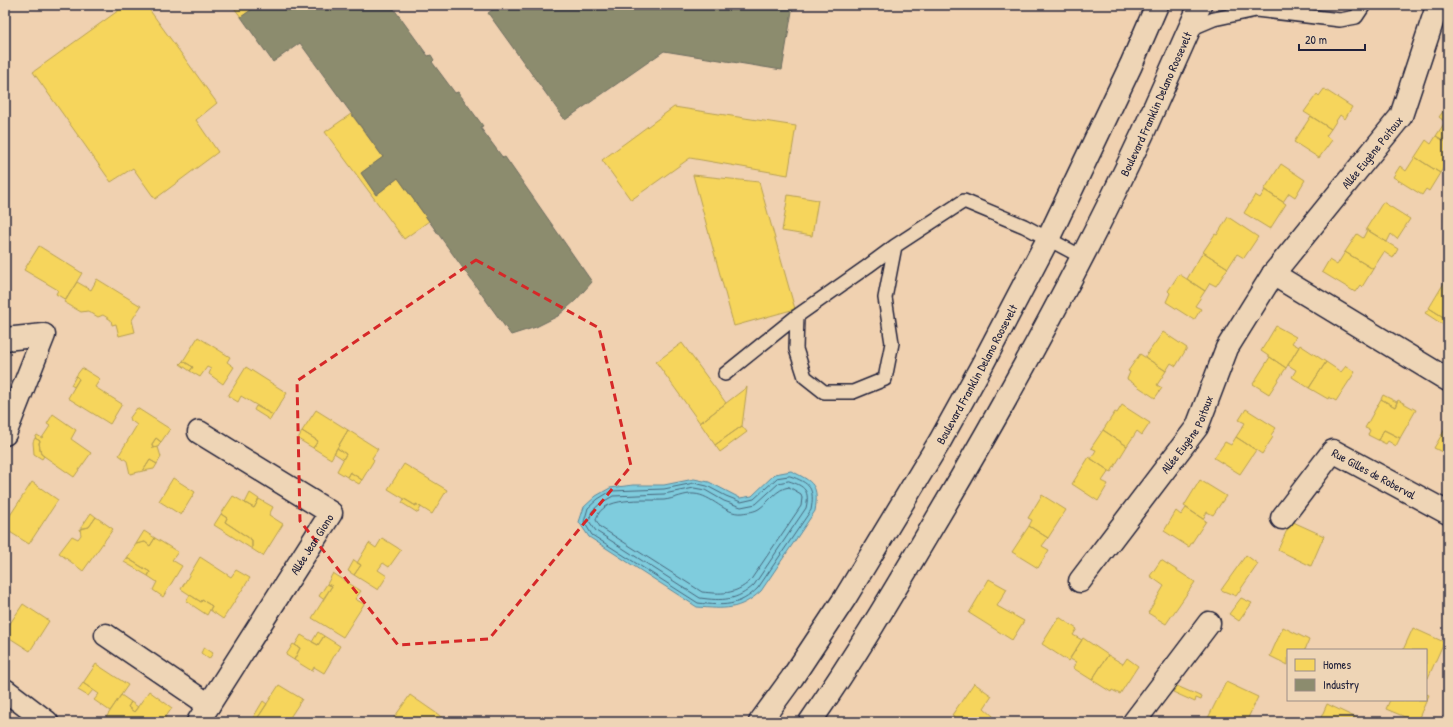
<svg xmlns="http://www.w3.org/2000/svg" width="1453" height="727" font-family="'Patrick Hand',sans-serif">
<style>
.water{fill:#7fccdd;stroke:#5a889c}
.homes{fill:#f6d55c;stroke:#b69f52}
.industry{fill:#8c8c6e;stroke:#6c6c5f}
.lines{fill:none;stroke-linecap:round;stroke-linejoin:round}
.shore{stroke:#47667c;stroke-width:1}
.lane-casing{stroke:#22223b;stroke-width:16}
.street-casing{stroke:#22223b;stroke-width:25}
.secondary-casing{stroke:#22223b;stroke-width:25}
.primary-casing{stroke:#22223b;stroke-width:25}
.lane{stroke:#eed5b6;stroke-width:13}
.street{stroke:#eed5b6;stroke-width:22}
.secondary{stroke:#eed5b6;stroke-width:22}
.primary{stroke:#eed5b6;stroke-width:22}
.marked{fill:none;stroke:#d62828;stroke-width:3;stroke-dasharray:8 5;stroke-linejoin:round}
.labels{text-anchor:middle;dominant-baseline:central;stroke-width:4;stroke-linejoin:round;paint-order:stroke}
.street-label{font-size:12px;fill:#22223b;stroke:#eed5b6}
</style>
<rect width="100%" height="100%" fill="#f0d1b0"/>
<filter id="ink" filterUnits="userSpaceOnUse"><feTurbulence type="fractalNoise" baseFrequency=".025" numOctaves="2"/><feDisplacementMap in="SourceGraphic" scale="8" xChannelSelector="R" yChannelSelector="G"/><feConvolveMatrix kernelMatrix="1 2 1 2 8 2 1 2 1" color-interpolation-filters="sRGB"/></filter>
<g filter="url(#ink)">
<path class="water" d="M 791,471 C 814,482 819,485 815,511 L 761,591 C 739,611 725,609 697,607 L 589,537 L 579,522 L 584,507 L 596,496 L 610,488 L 633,485 L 664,485 L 694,479 L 709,482 L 740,498 L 752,496 L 775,474 Z"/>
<path class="homes" d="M 126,5 L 146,5 L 217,103 L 196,120 L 218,152 L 155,199 L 133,168 L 111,182 L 33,72 Z
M 232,5 L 258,5 L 241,17 Z
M 1324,89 L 1352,107 L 1345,119 L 1340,115 L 1331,129 L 1304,112 L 1317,94 L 1319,96 Z
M 1447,106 L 1448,107 L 1448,143 L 1436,136 L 1445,122 L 1439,117 Z
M 674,107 L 796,126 L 788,175 L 690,158 L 631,200 L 602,160 Z
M 351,114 L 383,157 L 361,173 L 376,195 L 398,178 L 429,221 L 404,239 L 325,132 Z
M 1311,116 L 1331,129 L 1326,136 L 1332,140 L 1319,158 L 1294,142 Z
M 1436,136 L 1448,143 L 1448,161 L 1440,173 L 1415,157 L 1426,140 L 1431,144 Z
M 1415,157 L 1440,173 L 1429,191 L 1426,189 L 1422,195 L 1393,177 L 1400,166 L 1406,171 Z
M 1281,164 L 1305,180 L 1295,197 L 1289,193 L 1283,202 L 1264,190 Z
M 693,175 L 759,182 L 795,309 L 734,326 Z
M 1265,190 L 1286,204 L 1270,229 L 1244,213 L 1255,195 L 1260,198 Z
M 788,195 L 818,200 L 812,236 L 782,231 Z
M 1383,202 L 1410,219 L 1397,239 L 1391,234 L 1387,242 L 1366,229 Z
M 1228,217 L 1258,237 L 1244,258 L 1237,254 L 1228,268 L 1203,252 L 1215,234 L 1217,235 Z
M 1367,230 L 1398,249 L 1393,258 L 1384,252 L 1373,269 L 1345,252 L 1357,234 L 1363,238 Z
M 39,246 L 82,273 L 66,300 L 56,294 L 58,290 L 24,270 Z
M 1203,252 L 1228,268 L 1216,286 L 1210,283 L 1205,291 L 1187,279 Z
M 1345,252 L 1373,269 L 1362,287 L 1360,285 L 1355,292 L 1322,272 L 1329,260 L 1337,265 Z
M 1179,274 L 1205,291 L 1195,306 L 1201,309 L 1194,320 L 1166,302 L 1170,293 L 1168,291 Z
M 97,279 L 141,306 L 132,320 L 135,332 L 119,336 L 116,324 L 112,325 L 111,320 L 103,315 L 98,317 L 88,311 L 81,312 L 64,302 L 77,282 L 91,290 Z
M 1444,283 L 1448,286 L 1448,320 L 1429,308 Z
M 1429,308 L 1448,320 L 1445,326 L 1425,313 Z
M 1276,326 L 1296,337 L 1292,343 L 1299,347 L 1286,368 L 1261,351 Z
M 1163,332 L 1187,348 L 1176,366 L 1171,363 L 1166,371 L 1145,357 Z
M 198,337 L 230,357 L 227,362 L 234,367 L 223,384 L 209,374 L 211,369 L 207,367 L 200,377 L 190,371 L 193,367 L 183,361 Z
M 682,343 L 726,403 L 700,423 L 656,362 Z
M 1300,345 L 1326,362 L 1309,388 L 1292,377 L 1296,370 L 1288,365 Z
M 1140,354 L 1166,371 L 1157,385 L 1162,388 L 1155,398 L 1127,379 L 1130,372 L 1128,371 Z
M 1270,357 L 1286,368 L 1269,394 L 1253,384 Z
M 183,361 L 193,367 L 190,371 L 180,364 Z
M 1326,362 L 1341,372 L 1346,366 L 1355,372 L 1336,401 L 1329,397 L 1328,399 L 1309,388 Z
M 246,367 L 287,393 L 273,415 L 241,396 L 238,402 L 228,396 Z
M 82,368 L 100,379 L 95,387 L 122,404 L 110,424 L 68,398 L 79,379 L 76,376 Z
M 76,376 L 79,379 L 74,387 L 71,385 Z
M 747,387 L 742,426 L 715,445 L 700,423 Z
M 1383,395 L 1397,402 L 1395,407 L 1381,399 Z
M 1381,399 L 1395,407 L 1398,400 L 1416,410 L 1400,438 L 1384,430 L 1378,440 L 1368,435 L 1370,430 L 1365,428 Z
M 1122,405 L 1150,423 L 1142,435 L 1137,431 L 1127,446 L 1103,430 L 1115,412 L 1117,413 Z
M 256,406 L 273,415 L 270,420 L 254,410 Z
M 137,408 L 170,429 L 161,442 L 156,438 L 152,444 L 153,448 L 158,447 L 161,457 L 157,464 L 150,460 L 143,471 L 130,474 L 127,461 L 119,455 L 137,425 L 129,419 Z
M 1246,409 L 1276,428 L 1271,435 L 1273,437 L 1262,454 L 1236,437 L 1245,423 L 1239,420 Z
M 316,410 L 348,430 L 331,459 L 313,448 L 318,441 L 302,431 Z
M 53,414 L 76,430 L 71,439 L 91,453 L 74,477 L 41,454 L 39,443 L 40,441 L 35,438 L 37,435 L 42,438 L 50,426 L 47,424 Z
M 1448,424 L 1448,455 L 1434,448 Z
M 742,426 L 747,432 L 720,452 L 715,445 Z
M 348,430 L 378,449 L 372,458 L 374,460 L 362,480 L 350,472 L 347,477 L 337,471 L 346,454 L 337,448 Z
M 1103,430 L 1127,446 L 1111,472 L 1091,459 L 1096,450 L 1091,448 Z
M 1384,430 L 1400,438 L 1396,446 L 1388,441 L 1386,444 L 1378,440 Z
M 302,431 L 318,441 L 313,448 L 298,439 Z
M 1236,437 L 1256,450 L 1240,474 L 1214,458 L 1225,442 L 1231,445 Z
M 35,438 L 40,441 L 39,443 L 41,454 L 44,456 L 42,459 L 34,454 L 33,442 Z
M 156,438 L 161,442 L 158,447 L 153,448 L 152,444 Z
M 337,448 L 346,454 L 343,459 L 334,453 Z
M 1089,457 L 1109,471 L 1102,481 L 1108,484 L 1098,501 L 1072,484 Z
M 150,460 L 157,464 L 154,469 L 143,471 Z
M 404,464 L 447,490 L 432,514 L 416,504 L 416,506 L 388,489 Z
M 350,472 L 362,480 L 359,484 L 347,477 Z
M 173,478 L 195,492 L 181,515 L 159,501 Z
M 1200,480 L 1226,496 L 1213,515 L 1207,512 L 1203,519 L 1184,506 Z
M 32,482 L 58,500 L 29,544 L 5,529 L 5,523 Z
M 250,493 L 259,499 L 254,508 L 245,503 Z
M 1042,495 L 1066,510 L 1048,538 L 1029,526 L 1032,520 L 1028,518 Z
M 233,496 L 254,508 L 259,499 L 273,507 L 269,515 L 283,524 L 263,556 L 252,549 L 252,540 L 225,522 L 227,518 L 221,514 Z
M 404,499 L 416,506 L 416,504 L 421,507 L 418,513 L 402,503 Z
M 1186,508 L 1206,521 L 1189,547 L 1164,531 L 1176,511 L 1181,515 Z
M 91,513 L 96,517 L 89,527 L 80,529 Z
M 221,514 L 227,518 L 225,522 L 252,540 L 252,549 L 214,525 Z
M 96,517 L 113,529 L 83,571 L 59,553 L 72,536 L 78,539 L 81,535 L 80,529 L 89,527 Z
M 1291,521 L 1324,536 L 1311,566 L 1278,550 Z
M 1029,526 L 1048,538 L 1042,546 L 1049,550 L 1038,568 L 1012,552 Z
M 144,531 L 155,538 L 150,546 L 145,542 L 136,544 Z
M 155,538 L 178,552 L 172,560 L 182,566 L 163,597 L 153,590 L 157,582 L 148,576 L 150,572 L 127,558 L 136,544 L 145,542 L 150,546 Z
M 382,538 L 401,550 L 389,567 L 383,563 L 378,570 L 387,576 L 378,590 L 354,575 L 361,565 L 357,563 L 369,543 L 376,548 Z
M 1246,555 L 1258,564 L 1236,596 L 1221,590 Z
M 200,557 L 231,577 L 236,570 L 250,578 L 223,619 L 210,610 L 212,606 L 202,600 L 201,602 L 181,589 Z
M 127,558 L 150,572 L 148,576 L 124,562 Z
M 354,560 L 361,565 L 354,575 L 348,571 Z
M 1161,560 L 1195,582 L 1166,624 L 1148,613 L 1164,586 L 1150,576 Z
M 333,573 L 361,591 L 355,599 L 364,604 L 343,637 L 312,618 L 332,586 L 327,584 Z
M 989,579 L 1007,589 L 997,606 L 1024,621 L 1012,640 L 969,613 Z
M 327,584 L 332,586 L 323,599 L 319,596 Z
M 190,595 L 201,602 L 202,600 L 212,606 L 207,615 L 186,601 Z
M 1241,598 L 1252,603 L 1239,621 L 1229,614 Z
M 23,604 L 49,621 L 30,651 L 5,635 L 5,631 Z
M 1059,617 L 1077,629 L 1073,635 L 1082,640 L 1068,661 L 1042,644 Z
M 1283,627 L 1309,640 L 1305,650 L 1288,650 L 1288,665 L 1270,656 Z
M 1413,628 L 1444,642 L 1428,678 L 1426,677 L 1426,650 L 1403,650 Z
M 318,632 L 324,636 L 318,645 L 312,642 Z
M 301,635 L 318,645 L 324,636 L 340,646 L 324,673 L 314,667 L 312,671 L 294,660 L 300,648 L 295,645 Z
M 1083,638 L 1108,655 L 1092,680 L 1073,668 L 1076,662 L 1070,659 Z
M 293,644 L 300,648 L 294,660 L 286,655 Z
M 204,647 L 213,653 L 209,659 L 201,653 Z
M 1108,655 L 1123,664 L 1127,658 L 1138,666 L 1120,694 L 1112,690 L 1111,692 L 1092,680 Z
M 96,664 L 128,685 L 110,711 L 94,700 L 99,694 L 83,683 Z
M 1226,682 L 1258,697 L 1246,722 L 1206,722 Z
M 83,683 L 93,690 L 88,696 L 78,690 Z
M 974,683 L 992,696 L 984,708 L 993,716 L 989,722 L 950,722 L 954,716 L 952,715 Z
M 279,685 L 302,699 L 289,719 L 288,718 L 286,722 L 255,722 Z
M 1177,686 L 1202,697 L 1201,700 L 1196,698 L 1195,702 L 1173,692 Z
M 149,691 L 172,708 L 162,722 L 108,722 L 105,719 L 121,695 L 131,702 L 128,707 L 134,712 Z
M 1426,694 L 1429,695 L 1417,722 L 1386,709 L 1390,700 L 1426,700 Z
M 410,695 L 449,722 L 391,722 Z
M 263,701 L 267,704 L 255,722 L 252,722 L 251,721 Z
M 131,702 L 138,707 L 134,712 L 128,707 Z
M 1327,704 L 1365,722 L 1319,722 Z"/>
<path class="industry" d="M 258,5 L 391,5 L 428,56 L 431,55 L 434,60 L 432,62 L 455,93 L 458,92 L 483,126 L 480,127 L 503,158 L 505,157 L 592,282 L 576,300 L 558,316 L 536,327 L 511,335 L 398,178 L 376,195 L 361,173 L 383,157 L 300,43 L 273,62 L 241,17 Z
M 499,5 L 793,5 L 782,70 L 664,51 L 565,120 L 488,13 Z"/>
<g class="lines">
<path class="shore" d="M 790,476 C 810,483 815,488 811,510 L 758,588 C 739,607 723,606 698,603 L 592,535 L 584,522 L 588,508 L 598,499 L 611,491 L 664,489 L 694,483 L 707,486 L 726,496 L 741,502 L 754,499 L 777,478 Z
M 789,481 C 805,486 810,491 806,508 L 754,585 C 737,601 722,601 700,598 L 596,531 L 589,521 L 592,511 L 601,503 L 613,496 L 664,494 L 694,488 L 705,490 L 724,501 L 741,507 L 756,504 L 779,483 Z
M 789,487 L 801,494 L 802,498 L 801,506 L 750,581 C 735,595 721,594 702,592 L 600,527 L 596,520 C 601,495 645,501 664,500 C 674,499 685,493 694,494 C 712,495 725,515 742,513 C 748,512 755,512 760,508 C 770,501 776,489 789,487 Z"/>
<defs>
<path id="lane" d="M 1188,30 L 1214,19 L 1256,10 L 1340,20 L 1356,17 L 1364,5
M 797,316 L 796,349 L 805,377 L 824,392 L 853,392 L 885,379 L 892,343 L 885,298 L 895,246
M 725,374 L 797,316 L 868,266 L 895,246 L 964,201 L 1024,226 L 1082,257"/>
<g id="street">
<path d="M 1273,274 L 1448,380"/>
<path d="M 5,339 L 44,335 L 5,434"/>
<path id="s1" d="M 1282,518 L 1333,451 L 1448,513"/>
<path id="s2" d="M 1080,581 L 1197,427 L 1227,348 L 1273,274 L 1401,116 L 1436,10"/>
<path d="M 106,635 L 209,705"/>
<path id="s3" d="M 198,722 L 331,513 L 199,432"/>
<path d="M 1134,722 L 1209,623"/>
</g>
<path id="secondary" d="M 5,690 L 47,722"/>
<g id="primary">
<path id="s4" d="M 760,722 L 792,678 L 845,598 L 940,441 L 982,365 L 1048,239 L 1131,65 L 1157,5"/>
<path id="s5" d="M 810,722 C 854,659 893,593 932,527 C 1008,399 1080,268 1143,133 C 1162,90 1181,47 1200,5"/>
</g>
</defs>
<use href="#lane" class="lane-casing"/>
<use href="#street" class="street-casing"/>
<use href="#secondary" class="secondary-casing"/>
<use href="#primary" class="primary-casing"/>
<use href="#lane" class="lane"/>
<use href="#street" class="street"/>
<use href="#secondary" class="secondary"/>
<use href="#primary" class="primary"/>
</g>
</g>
<path class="marked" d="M 476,260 L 599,328 L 631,466 L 489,639 L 398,645 L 300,521 L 297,381 Z"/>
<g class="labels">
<g class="street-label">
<text stroke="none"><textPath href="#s5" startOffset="709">Boulevard Franklin Delano Roosevelt</textPath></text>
<text stroke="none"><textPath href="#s2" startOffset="522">Allée Eugène Poitoux</textPath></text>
<text stroke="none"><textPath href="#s4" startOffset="410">Boulevard Franklin Delano Roosevelt</textPath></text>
<text stroke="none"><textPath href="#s2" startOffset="182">Allée Eugène Poitoux</textPath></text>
<text stroke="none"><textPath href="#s1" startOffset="131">Rue Gilles de Roberval</textPath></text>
<text stroke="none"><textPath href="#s3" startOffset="211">Allée Jean Giono</textPath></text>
</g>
</g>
<rect width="1453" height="727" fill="none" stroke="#eed5b6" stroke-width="20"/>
<rect x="10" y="10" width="1433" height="707" fill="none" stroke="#22223b" stroke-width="1.5" filter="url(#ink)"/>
<rect x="1287" y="649" width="140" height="52" fill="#eed5b6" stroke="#9c8d85"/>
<rect x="1295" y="659" width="20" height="12" fill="#f6d55c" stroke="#9c8d85"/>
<text x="1323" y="669" font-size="12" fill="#22223b">Homes</text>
<rect x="1295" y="679" width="20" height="12" fill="#8c8c6e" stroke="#9c8d85"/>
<text x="1323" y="689" font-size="12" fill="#22223b">Industry</text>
<path d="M1299 44v6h66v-6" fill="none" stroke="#22223b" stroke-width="2"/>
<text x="1305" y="44" font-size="12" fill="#22223b" stroke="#eed5b6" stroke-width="3" paint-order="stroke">20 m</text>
</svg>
